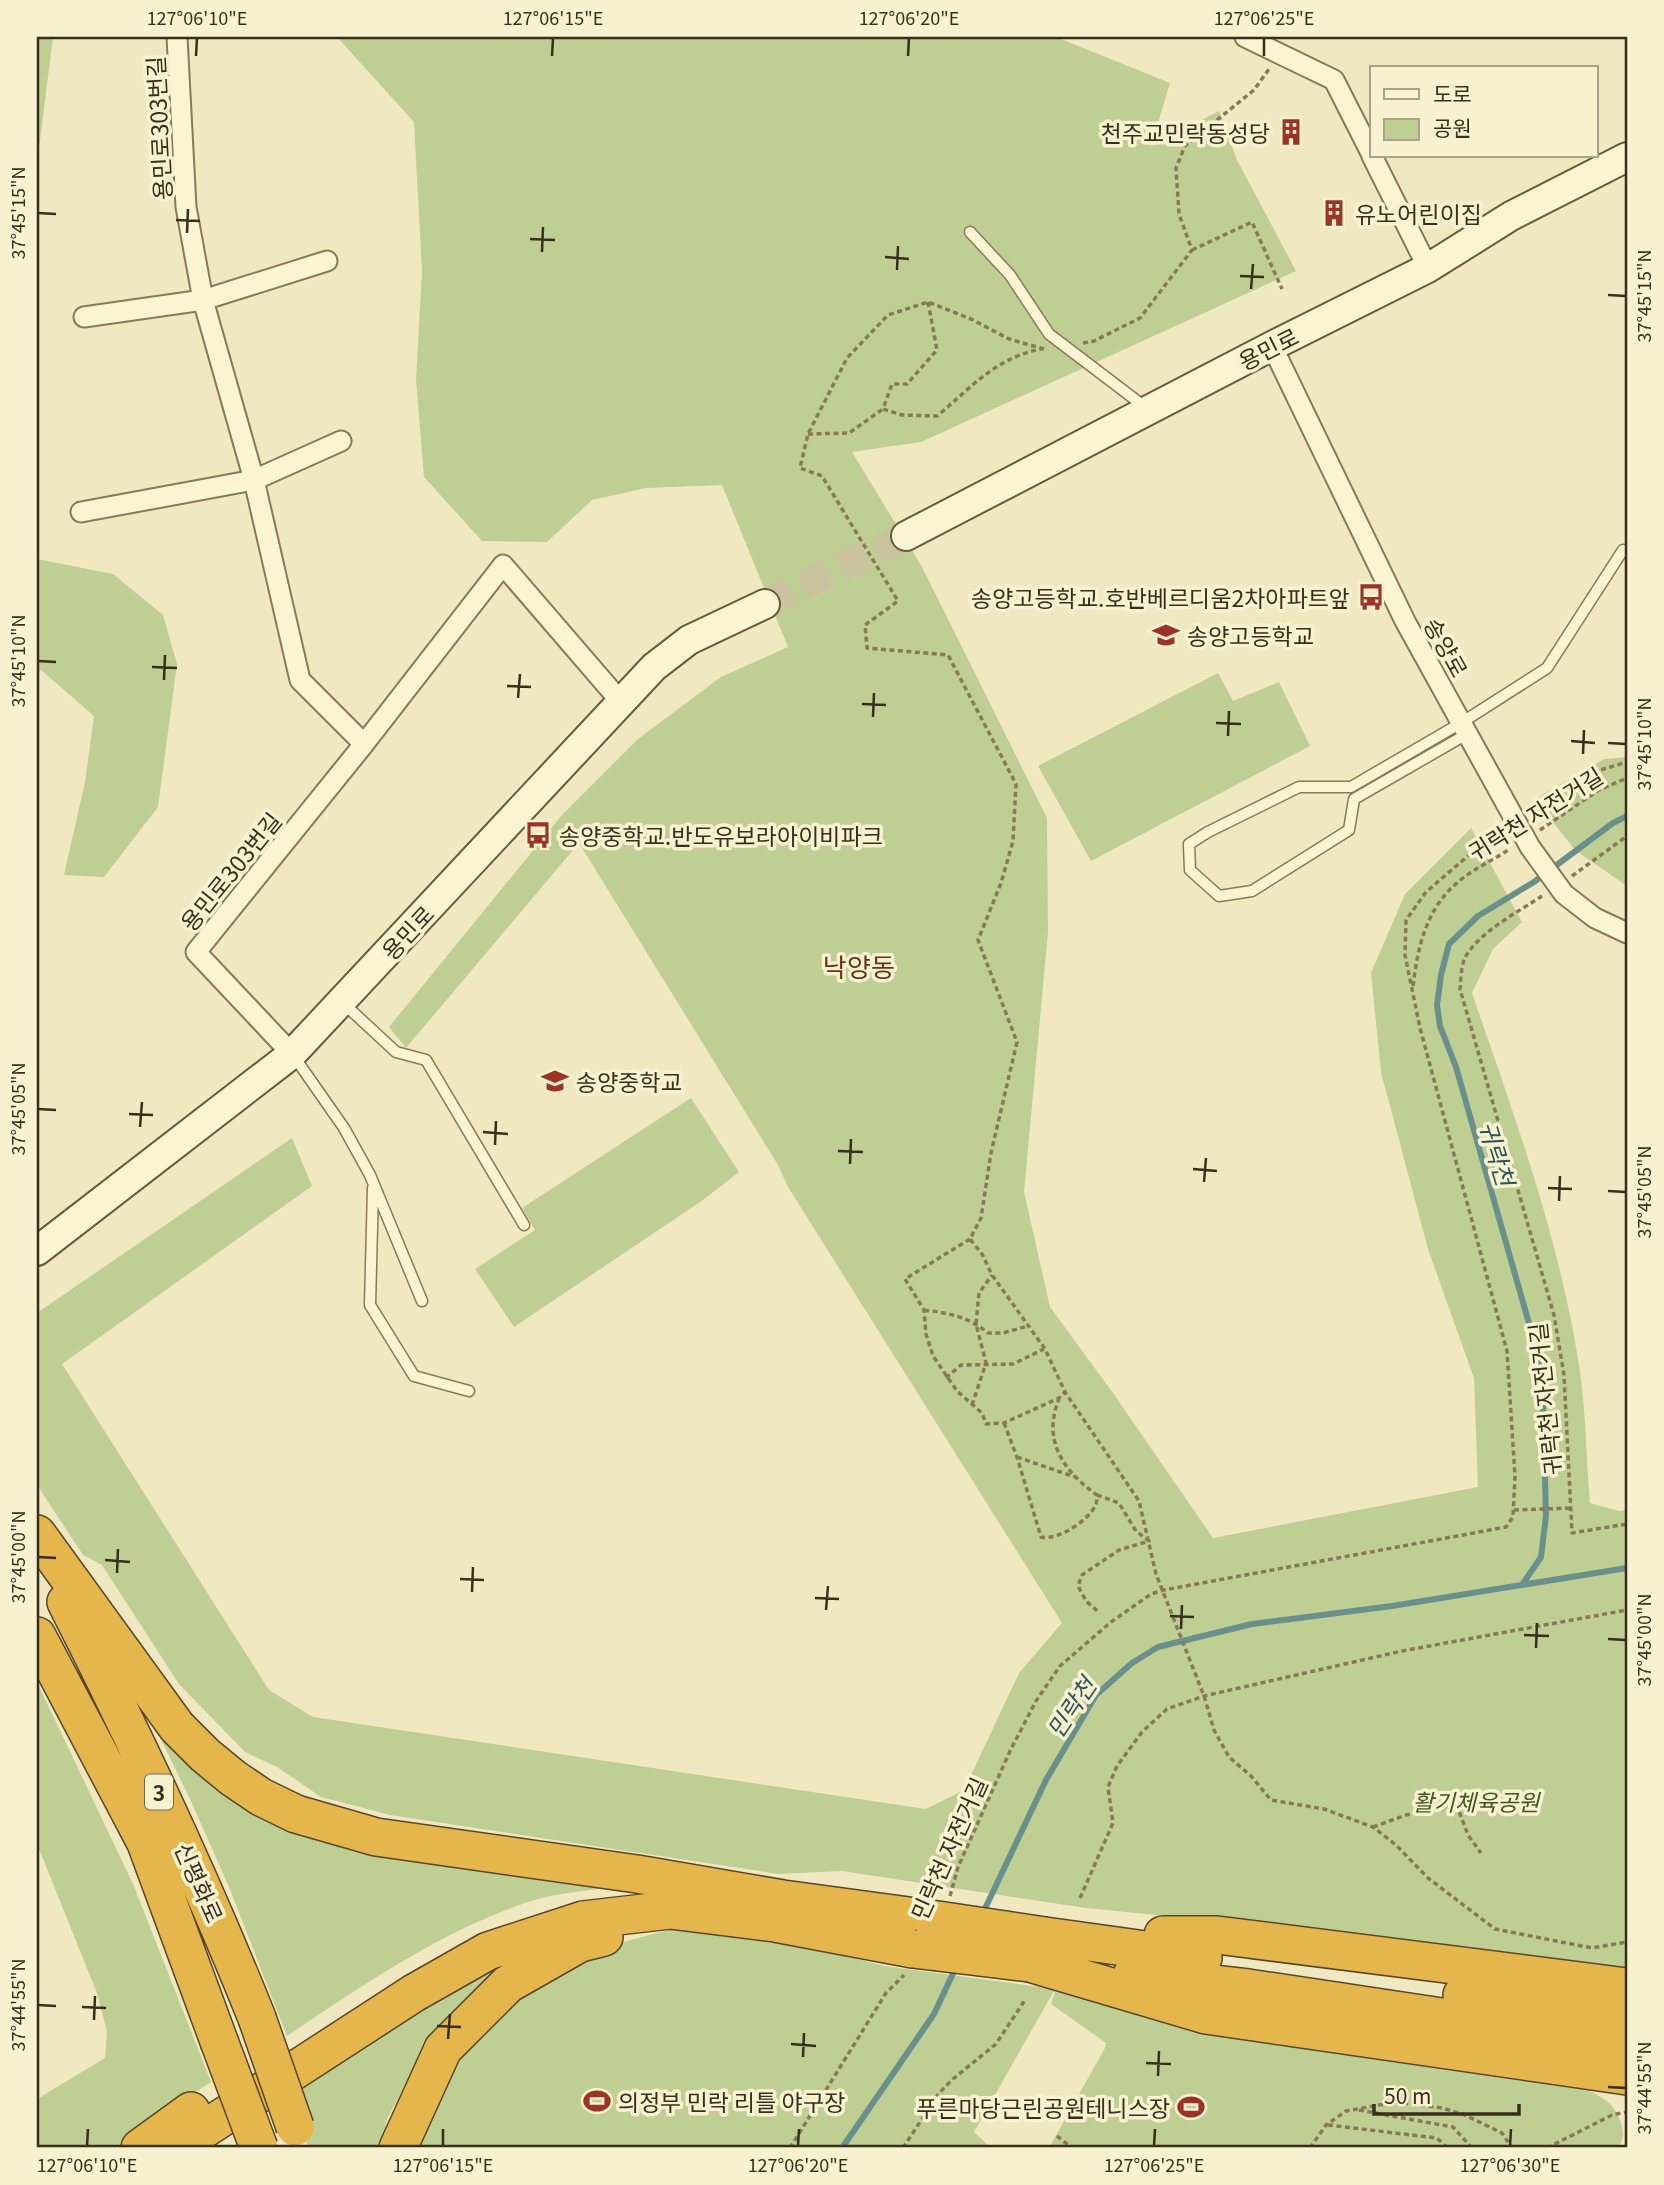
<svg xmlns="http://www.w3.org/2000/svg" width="1664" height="2185" font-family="Georgia,'Noto Sans KR',serif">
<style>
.green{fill:#bfce93}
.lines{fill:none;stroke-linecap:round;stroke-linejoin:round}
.stream{stroke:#6a908c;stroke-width:6}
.secondary-tunnel{stroke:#cbc39f;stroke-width:28;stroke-dasharray:28 14;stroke-linecap:butt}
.lane-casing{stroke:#8a7957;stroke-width:13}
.street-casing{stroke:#8a7957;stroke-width:23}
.secondary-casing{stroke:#6b5a3a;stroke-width:32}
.highway-casing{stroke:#57462c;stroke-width:40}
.path{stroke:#8a7957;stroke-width:3.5;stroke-dasharray:5 3.5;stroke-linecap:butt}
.lane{stroke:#faf4d3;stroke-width:10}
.street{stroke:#faf4d3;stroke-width:19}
.secondary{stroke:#faf4d3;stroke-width:28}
.highway{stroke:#e4b64c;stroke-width:37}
.highway-bridge-casing{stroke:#57462c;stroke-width:40;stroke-linecap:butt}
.highway-bridge{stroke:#e4b64c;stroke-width:37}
.ticks{fill:none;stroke:#382e1c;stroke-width:2.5}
.labels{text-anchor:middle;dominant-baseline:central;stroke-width:7;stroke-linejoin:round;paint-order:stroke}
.shield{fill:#f7f1d0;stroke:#716852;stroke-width:2}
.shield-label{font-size:21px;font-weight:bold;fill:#382e1c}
.street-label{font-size:23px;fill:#382e1c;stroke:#f7f1d0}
.poi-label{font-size:23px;fill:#382e1c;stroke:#f7f1d0;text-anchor:start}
.park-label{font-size:23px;font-style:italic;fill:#425622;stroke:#f7f1d0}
.water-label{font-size:24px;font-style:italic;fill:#2b5659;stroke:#f7f1d0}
.quarter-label{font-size:26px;fill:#67341a;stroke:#f7f1d0}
.neatline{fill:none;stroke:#382e1c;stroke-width:2.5}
.ticks-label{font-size:18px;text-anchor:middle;fill:#382e1c}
</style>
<rect width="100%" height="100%" fill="#f0e8c0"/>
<path class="green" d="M 37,37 L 53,37 L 39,148 L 37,187 Z
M 337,37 L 1056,37 L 1170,83 L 1151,146 L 1219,111 L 1237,160 L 1296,271 L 921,442 L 852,452 L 922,567 L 1047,818 L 1048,932 L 1024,1192 L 1050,1307 L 1113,1393 L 1213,1538 L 1478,1487 L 1474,1378 L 1428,1249 L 1381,1072 L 1371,973 L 1405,894 L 1471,828 L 1522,922 L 1493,949 L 1472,993 C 1514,1115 1559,1237 1579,1365 C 1586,1410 1586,1458 1590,1503 L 1619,1511 L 1627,1510 L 1627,1971 L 1256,1925 L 1086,1908 L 842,1871 L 778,1874 L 390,1815 L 321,1797 L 277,1767 L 245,1752 L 179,1684 L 102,1565 L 83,1555 L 37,1485 L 37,1313 L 292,1138 L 312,1186 L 62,1364 L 269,1690 L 313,1717 L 926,1809 L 964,1790 L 1019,1673 L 1062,1623 L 788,1187 L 778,1165 L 579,843 L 406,1048 L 389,1027 L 562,815 L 638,739 L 721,677 L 788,647 L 722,485 L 646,488 L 592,500 L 547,542 L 482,541 L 424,477 L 416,379 L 422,271 L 414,122 Z
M 37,559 L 113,574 L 163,615 L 177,664 L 158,807 L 104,877 L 64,875 L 85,782 L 94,716 L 41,670 L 37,674 Z
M 1218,673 L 1233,701 L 1279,682 L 1310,746 L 1091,861 L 1038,766 Z
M 1627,757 L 1627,882 L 1624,884 L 1575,850 L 1535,799 L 1604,759 Z
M 691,1098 L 739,1172 L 703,1200 L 514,1327 L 475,1269 L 535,1230 L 522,1208 Z
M 37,1682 L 133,1884 L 211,2082 L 129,2136 L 115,2148 L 37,2148 L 37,2099 L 105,2058 L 107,2031 L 97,1993 L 37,1844 Z
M 136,1688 L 229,1783 L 622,1885 C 592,1891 559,1892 531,1901 C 443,1930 364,1984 287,2036 L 229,1887 L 190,1799 Z
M 672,1929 L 696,1929 L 814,1948 L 884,1966 L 1055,1989 L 974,2132 L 991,2148 L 413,2148 L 444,2071 L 529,1979 L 623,1942 Z
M 551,1937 L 424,2049 L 387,2119 L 381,2148 L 308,2148 L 293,2091 L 309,2068 Z
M 1056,1989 L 1157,2018 L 1311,2050 L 1590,2091 C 1596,2094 1603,2098 1609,2103 C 1619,2113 1630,2137 1617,2148 L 1053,2148 L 1050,2146 L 1105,2048 L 1106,2043 L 1051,2004 Z"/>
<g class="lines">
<path class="stream" d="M 1522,1585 L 1541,1557 L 1546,1516 L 1543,1407 L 1538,1355 L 1456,1067 L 1440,1026 L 1437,1005 L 1441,975 L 1449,944 L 1478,916 L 1534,882 L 1613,823 L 1627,816
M 982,1915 L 1046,1780 L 1096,1695 L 1132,1663 L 1158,1647 L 1252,1624 L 1392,1606 L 1627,1568
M 842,2148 L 934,2014 L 957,1965"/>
<path class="secondary-tunnel" d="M 765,604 L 906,536"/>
<defs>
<path id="lane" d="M 970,232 L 1010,275 L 1049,334 L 1145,407
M 1467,734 L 1354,799 L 1349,830 L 1252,891 L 1219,896 L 1190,870 L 1189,844 L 1208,832 L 1299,787 L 1351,787 L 1461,723 L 1547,668 L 1623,550
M 342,1002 L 396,1052 L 426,1060 L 524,1225
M 293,1055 L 344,1128 L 370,1175 L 422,1301
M 373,1188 L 370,1305 L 414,1376 L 469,1391"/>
<path id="street" d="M 177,37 L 186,207 L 203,300 L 254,480 L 300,680 L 364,744 L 196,952 L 292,1054
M 1245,37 L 1334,80 L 1372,155
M 1372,156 L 1428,268
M 84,317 L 203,300 L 327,261
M 1272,346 L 1405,621 L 1530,847 L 1564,894 L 1595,918 L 1627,933
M 81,512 L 254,480 L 341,441
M 364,744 L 503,565 L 621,702"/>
<path id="secondary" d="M 906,536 L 1272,346 L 1428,268 L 1511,216 L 1627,157
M 37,1251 L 292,1054 L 654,667 L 689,640 L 765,604"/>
<path id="highway" d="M 37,1534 L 177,1727 L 205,1755 L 233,1778 L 261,1797 L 296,1814 L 376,1837 L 637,1874 L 783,1899 L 931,1919
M 66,1602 C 135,1738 200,1876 257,2018
M 37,1636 L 146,1843 L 219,2041
M 1163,1935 L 1217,1935 L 1627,1987
M 1045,1936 L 1203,1958
M 1030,1963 L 1206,2015 L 1627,2076
M 1132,1975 L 1248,1988 L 1627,2045
M 1462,1995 L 1627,2018
M 140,2148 L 191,2111
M 175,2148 L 414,1993 L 488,1951 L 583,1920 L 670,1910 L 775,1923 L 913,1949
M 398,2148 L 443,2049 L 508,1984 L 580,1943 L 604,1937"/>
</defs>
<use href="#lane" class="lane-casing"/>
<use href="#street" class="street-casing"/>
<use href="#secondary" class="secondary-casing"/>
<use href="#highway" class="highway-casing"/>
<path class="path" d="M 1192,250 L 1252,222 L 1282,289
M 928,302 L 937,350 L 907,384 L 892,384 L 883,409 L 902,415 L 937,416 C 971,388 995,358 1041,349
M 1083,343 L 1094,341 L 1140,318 L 1192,250 L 1179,214 L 1176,168 L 1185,146 L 1254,90 L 1269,69
M 1044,349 L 1009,339 L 971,319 L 928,302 L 888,315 L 847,358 L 808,434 L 800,468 L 822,476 L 898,601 L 865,625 L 867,648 L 948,655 L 1016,784 L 1013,841 L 1001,883 L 978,940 L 1017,1042 L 991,1153 L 981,1218 L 970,1239 L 982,1254 L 992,1275 L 1045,1349 L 1065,1392 L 1139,1501 L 1156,1574 L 1204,1696 L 1214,1730 L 1229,1757 L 1251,1776 L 1271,1800 L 1324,1809 L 1373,1827 L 1396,1845 L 1428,1878 L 1495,1929 L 1592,1948 L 1627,1942
M 808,434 L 849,433 L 883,409
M 1582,786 L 1597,771 L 1627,762
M 1540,830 L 1599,790 L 1627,778
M 1572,876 L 1627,836
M 1542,896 C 1520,911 1475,934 1464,960 C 1461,968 1461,980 1460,989 L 1554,1315 L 1564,1375 L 1572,1533 L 1627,1524
M 1413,986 C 1418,946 1426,909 1458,882 C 1473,869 1493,860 1510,849
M 970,1239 L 905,1279 L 924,1310 L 926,1334 L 933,1356 L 957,1391 L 982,1413 L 986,1424 L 1004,1423 L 1059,1398 L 1064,1393
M 924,1310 C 949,1313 969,1317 988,1333 L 1003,1333 L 1028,1326
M 946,1378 L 961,1365 L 1013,1364 L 1044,1349
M 972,1405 L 986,1363 L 976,1324 L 979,1293 L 992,1275
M 1004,1423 L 1017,1457 L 1041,1537 C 1057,1541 1088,1521 1095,1506 C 1097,1503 1097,1499 1097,1495 C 1063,1471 1042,1440 1059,1399
M 1017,1457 L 1075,1477
M 1097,1495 L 1119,1503 L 1136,1531 L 1149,1541 L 1119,1550 L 1082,1575 L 1078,1586 L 1086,1601 L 1100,1613
M 1514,1510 L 1571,1508
M 1373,1827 L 1406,1815 L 1457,1806 L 1468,1835 L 1481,1853
M 950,1896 L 958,1867 L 1011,1749 L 1036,1701 L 1060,1666 L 1111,1622 L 1151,1594 L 1164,1590 L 1506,1527 L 1513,1517 L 1515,1476 L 1507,1351 L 1420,1028 L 1405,955 L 1406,920 L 1426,892 L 1469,855
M 1080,1898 L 1113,1823 L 1108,1787 L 1117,1766 L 1142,1732 L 1167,1709 L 1204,1696 L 1402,1651 L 1627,1610
M 1359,2110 L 1453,2127 L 1472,2148
M 1328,2125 L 1437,2138 L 1447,2148
M 1057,2136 L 1072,2148
M 790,2148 L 886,1993 L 904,1975
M 903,2148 L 939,2093 L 953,2079 L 996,2044 L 1025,2000
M 1310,2148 L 1326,2125 L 1346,2111 L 1396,2102 L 1442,2108 L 1465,2115 L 1502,2133 L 1512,2148
M 1547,2148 L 1612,2115 L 1627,2112"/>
<use href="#lane" class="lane"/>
<use href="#street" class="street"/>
<use href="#secondary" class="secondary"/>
<use href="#highway" class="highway"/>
<defs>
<path id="highway-bridge" d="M 931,1919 L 1045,1936
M 913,1949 L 1030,1963
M 257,2018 L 295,2127
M 219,2041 L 259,2148"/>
</defs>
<use href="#highway-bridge" class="highway-bridge-casing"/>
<use href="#highway-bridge" class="highway-bridge"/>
</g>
<path class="ticks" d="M 196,56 L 197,38M 552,56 L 553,38M 908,56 L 909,38M 1264,56 L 1264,38M 38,213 L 56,214M 176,220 L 200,221M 187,233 L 188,209M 530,239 L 555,240M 542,252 L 543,227M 885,257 L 909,259M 897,270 L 898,246M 1240,276 L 1264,277M 1251,289 L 1253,264M 1608,295 L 1626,296M 38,661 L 56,662M 152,667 L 177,668M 164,680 L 165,655M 507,686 L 531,687M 518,698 L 520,674M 862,704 L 886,705M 873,717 L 874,693M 1216,723 L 1241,724M 1228,736 L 1229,711M 1571,741 L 1595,743M 1608,743 L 1626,744M 1583,754 L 1584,730M 38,1109 L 56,1110M 129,1114 L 153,1115M 140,1127 L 142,1102M 483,1132 L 508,1134M 495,1145 L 496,1121M 838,1151 L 863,1152M 850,1164 L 851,1139M 1193,1169 L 1217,1171M 1204,1182 L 1206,1158M 1548,1188 L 1572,1189M 1608,1191 L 1626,1192M 1559,1201 L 1560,1176M 38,1557 L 56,1558M 105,1560 L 130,1562M 117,1573 L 118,1549M 460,1579 L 484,1580M 472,1592 L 473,1567M 815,1598 L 839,1599M 826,1610 L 828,1586M 1170,1616 L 1194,1617M 1181,1629 L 1182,1605M 1524,1635 L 1549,1636M 1608,1639 L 1626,1640M 1536,1648 L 1537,1623M 38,2005 L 56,2006M 82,2007 L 106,2008M 94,2020 L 95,1996M 437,2026 L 461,2027M 448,2039 L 450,2014M 791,2044 L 816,2046M 803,2057 L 804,2033M 1146,2063 L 1171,2064M 1158,2076 L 1159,2051M 1608,2087 L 1626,2088M 87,2146 L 88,2129M 443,2146 L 443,2129M 798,2146 L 799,2129M 1154,2146 L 1155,2129M 1510,2146 L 1511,2129"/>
<defs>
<symbol id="building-bare" viewBox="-9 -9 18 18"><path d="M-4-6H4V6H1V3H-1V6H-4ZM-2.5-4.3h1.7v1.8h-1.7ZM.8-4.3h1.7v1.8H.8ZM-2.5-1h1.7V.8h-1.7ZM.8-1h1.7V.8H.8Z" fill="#9b3424" stroke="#f7f1d0" stroke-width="2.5" paint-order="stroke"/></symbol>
<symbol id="bus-bare" viewBox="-9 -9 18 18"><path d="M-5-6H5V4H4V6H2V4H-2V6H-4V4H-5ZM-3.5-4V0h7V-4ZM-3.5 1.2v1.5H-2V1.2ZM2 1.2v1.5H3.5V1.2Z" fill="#9b3424" stroke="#f7f1d0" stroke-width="2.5" paint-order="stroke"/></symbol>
<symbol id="school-bare" viewBox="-9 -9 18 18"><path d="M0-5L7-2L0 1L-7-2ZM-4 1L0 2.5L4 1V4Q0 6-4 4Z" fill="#9b3424" stroke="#f7f1d0" stroke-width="2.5" paint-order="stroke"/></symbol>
<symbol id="stadium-bare" viewBox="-9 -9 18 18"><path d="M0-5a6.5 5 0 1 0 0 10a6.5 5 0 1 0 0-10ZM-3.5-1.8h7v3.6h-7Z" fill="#9b3424" stroke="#f7f1d0" stroke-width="2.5" paint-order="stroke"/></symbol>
</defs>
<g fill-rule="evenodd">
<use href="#building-bare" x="1272" y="113" width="38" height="38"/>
<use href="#building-bare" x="1315" y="194" width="38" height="38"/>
<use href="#bus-bare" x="1352" y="578" width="38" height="38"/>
<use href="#school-bare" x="1147" y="616" width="38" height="38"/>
<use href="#bus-bare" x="519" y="816" width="38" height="38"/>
<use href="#school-bare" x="536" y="1062" width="38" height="38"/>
<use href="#stadium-bare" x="578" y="2082" width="38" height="38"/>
<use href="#stadium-bare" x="1172" y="2088" width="38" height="38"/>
</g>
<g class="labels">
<rect class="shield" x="145" y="1774.5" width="28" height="35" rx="5"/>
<g class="shield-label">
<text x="159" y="1792">3</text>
</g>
<g class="street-label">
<text transform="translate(158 128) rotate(-93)">용민로303번길</text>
<text transform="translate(1268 348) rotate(-27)">용민로</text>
<text transform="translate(1447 647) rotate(61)">송양로</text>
<text transform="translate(1535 813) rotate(-32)">귀락천 자전거길</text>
<text transform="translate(230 871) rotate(-51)">용민로303번길</text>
<text transform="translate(407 932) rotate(-47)">용민로</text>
<text transform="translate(1544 1399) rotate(-96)">귀락천 자전거길</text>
<text transform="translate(948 1848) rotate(-66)">민락천 자전거길</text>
<text transform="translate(200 1882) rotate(66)">신평화로</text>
</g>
<g class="poi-label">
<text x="1270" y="132" text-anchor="end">천주교민락동성당</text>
<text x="1355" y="213">유노어린이집</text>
<text x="1350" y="597" text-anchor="end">송양고등학교.호반베르디움2차아파트앞</text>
<text x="1187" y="635">송양고등학교</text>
<text x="559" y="835">송양중학교.반도유보라아이비파크</text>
<text x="576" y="1081">송양중학교</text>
<text x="618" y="2101">의정부 민락 리틀 야구장</text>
<text x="1170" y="2107" text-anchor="end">푸른마당근린공원테니스장</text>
</g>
<g class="park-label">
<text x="1476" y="1801">활기체육공원</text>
</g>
<g class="water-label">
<text transform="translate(1498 1153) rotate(73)">귀락천</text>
<text transform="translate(1070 1707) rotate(-56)">민락천</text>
</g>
<g class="quarter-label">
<text x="859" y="965">낙양동</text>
</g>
</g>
<rect width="1664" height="2185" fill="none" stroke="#f7f1d0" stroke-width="77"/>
<rect x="1370" y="66" width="228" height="91" fill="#f7f1d0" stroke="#aba388" stroke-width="2"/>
<rect x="1384" y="89" width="35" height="10" fill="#faf4d3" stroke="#aba388" stroke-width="2"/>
<text x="1433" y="102" font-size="21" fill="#382e1c">도로</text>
<rect x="1384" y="119" width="35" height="21" fill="#bfce93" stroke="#aba388" stroke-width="2"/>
<text x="1433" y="136" font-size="21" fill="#382e1c">공원</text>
<path d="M1374 2104v10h145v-10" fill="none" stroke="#382e1c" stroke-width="3.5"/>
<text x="1384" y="2104" font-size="21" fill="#382e1c" stroke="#f7f1d0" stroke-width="5" paint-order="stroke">50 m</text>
<rect x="38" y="38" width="1588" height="2108" class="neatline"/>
<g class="ticks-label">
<text x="197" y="25">127°06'10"E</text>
<text x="553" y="25">127°06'15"E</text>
<text x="909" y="25">127°06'20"E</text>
<text x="1264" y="25">127°06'25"E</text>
<text transform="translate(19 213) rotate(-90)" y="6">37°45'15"N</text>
<text transform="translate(1645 296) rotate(-90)" y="6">37°45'15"N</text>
<text transform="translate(19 661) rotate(-90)" y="6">37°45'10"N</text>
<text transform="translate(1645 744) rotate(-90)" y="6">37°45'10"N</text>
<text transform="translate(19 1109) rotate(-90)" y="6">37°45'05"N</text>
<text transform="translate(1645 1192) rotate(-90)" y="6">37°45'05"N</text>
<text transform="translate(19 1557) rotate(-90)" y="6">37°45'00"N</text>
<text transform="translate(1645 1640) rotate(-90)" y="6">37°45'00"N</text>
<text transform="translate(19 2005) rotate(-90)" y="6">37°44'55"N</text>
<text transform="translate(1645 2088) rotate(-90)" y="6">37°44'55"N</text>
<text x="87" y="2172">127°06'10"E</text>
<text x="443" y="2172">127°06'15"E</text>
<text x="798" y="2172">127°06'20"E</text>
<text x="1154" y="2172">127°06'25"E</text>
<text x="1510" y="2172">127°06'30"E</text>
</g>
</svg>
